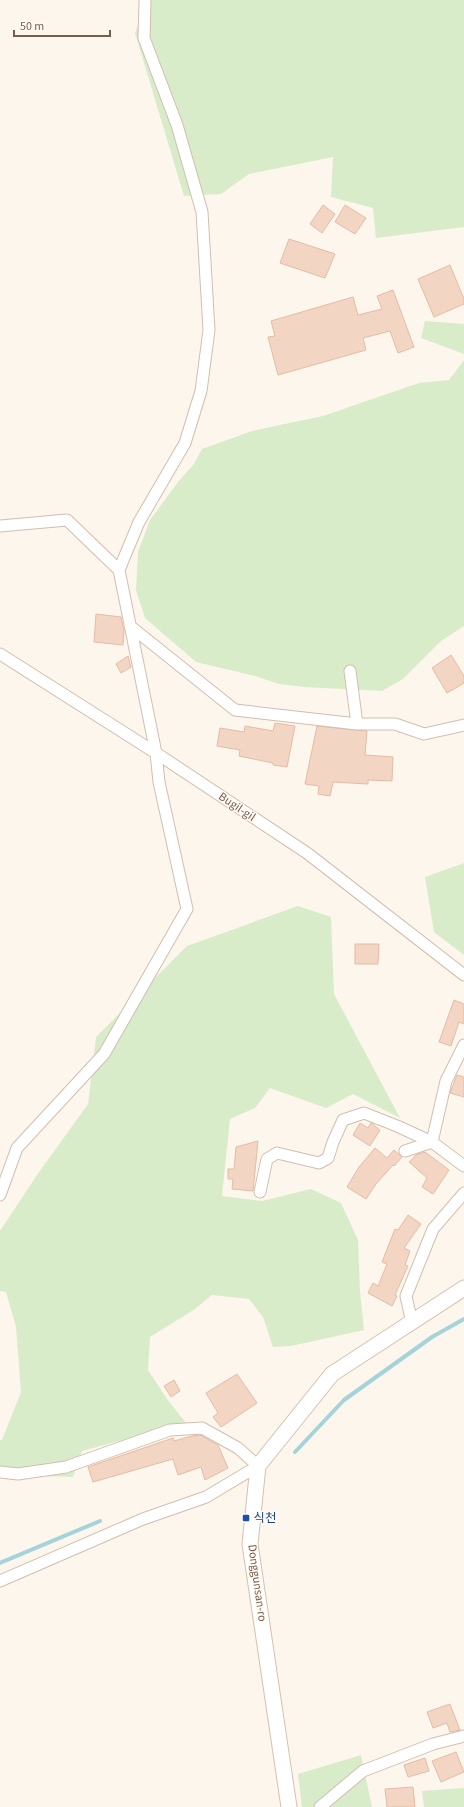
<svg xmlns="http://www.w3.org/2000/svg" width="464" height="1807" font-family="'Source Sans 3','Noto Sans KR',sans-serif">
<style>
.green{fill:#d8ecc9}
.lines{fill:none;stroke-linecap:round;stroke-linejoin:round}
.stream{stroke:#a5d3da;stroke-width:4}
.building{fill:#f3d5c3;stroke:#e6bba3}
.street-casing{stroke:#d1beb0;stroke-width:13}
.secondary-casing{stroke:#d6c0b0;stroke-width:17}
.street{stroke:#fff;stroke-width:11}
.secondary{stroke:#fff;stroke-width:15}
.transit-dot{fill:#1a4fb4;stroke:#fffaf3;stroke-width:1.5}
.labels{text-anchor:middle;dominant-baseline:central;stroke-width:3;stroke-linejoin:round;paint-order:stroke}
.street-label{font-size:12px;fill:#7a5c4d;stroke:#fffaf3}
.transit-label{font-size:12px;fill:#164399;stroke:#fffaf3;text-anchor:start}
</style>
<rect width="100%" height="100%" fill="#fdf6ec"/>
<path class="green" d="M 147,0 L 464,0 L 464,227 L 376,238 L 373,208 L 331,197 L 333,157 L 249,174 L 221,194 L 184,196 L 135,33 Z
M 425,321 L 464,324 L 464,354 L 421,338 Z
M 464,360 L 464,626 L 441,641 L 403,679 L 382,691 L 303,687 L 279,684 L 255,676 L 196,662 L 145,618 L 136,590 L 138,552 L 150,520 L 178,482 L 194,464 L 202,449 L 252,431 L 323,416 L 419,383 L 449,380 Z
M 464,863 L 464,955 L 434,932 L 425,877 Z
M 298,906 L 331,917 L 334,994 L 400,1118 L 353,1094 L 326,1108 L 270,1088 L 255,1108 L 230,1119 L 222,1196 L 262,1201 L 311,1189 L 341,1203 L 358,1240 L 360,1291 L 364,1330 L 291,1346 L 273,1347 L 263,1317 L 249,1299 L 212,1295 L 195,1309 L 150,1337 L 148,1370 L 167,1399 L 186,1423 L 82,1451 L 73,1477 L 0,1475 L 0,1440 L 2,1440 L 21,1392 L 16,1327 L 6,1292 L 0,1291 L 0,1231 L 37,1175 L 88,1104 L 96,1037 L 187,946 Z
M 361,1755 L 372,1807 L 302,1807 L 298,1774 Z
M 464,1788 L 464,1807 L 424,1807 L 422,1791 Z"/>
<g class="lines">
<path class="stream" d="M 295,1452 L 344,1400 L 432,1337 L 464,1319
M 0,1563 L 100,1521"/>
</g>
<path class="building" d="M 323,205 L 335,214 L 322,233 L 310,224 Z
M 345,205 L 366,218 L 355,234 L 335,222 Z
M 289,239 L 335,254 L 325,278 L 280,263 Z
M 450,265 L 464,299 L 464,304 L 434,317 L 418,279 Z
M 393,290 L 414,347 L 398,353 L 390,331 L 363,338 L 366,350 L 278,375 L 268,337 L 275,336 L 271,321 L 353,297 L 358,315 L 382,309 L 377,296 Z
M 96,614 L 121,617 L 124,632 L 123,645 L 94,642 Z
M 451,655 L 464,676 L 464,683 L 447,693 L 432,668 Z
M 128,656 L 131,667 L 121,673 L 116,664 Z
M 275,723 L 295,726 L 287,767 L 273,765 L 273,763 L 239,756 L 240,750 L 217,746 L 220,728 L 244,732 L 245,726 L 273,731 Z
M 317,726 L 367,731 L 365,755 L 393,757 L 392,781 L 368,780 L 368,784 L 333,782 L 330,796 L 318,794 L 319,786 L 305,784 Z
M 355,944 L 379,944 L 378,964 L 355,964 Z
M 454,1000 L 464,1004 L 464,1024 L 459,1022 L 451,1046 L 439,1042 Z
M 457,1075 L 464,1077 L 464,1097 L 450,1093 Z
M 360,1123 L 368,1128 L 371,1123 L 380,1130 L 370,1146 L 353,1135 Z
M 258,1141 L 253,1191 L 232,1189 L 233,1179 L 228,1179 L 228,1169 L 234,1169 L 236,1147 Z
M 375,1148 L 387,1158 L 394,1150 L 402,1157 L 394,1166 L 393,1165 L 376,1184 L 366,1199 L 347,1187 L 359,1167 Z
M 425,1152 L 449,1170 L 433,1194 L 422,1187 L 427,1178 L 409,1162 L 416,1155 Z
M 408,1215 L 421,1224 L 404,1248 L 410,1251 L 405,1265 L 408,1266 L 395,1295 L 397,1296 L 392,1306 L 368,1293 L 373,1283 L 378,1286 L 387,1264 L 382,1262 L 395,1229 L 398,1230 Z
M 237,1374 L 257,1403 L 221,1427 L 213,1417 L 218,1413 L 206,1393 Z
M 174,1380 L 180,1391 L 171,1397 L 164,1386 Z
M 200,1435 L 218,1445 L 228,1468 L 205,1480 L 201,1467 L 178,1475 L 173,1459 L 93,1482 L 88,1467 L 173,1438 L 174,1441 L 192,1436 Z
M 450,1704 L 460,1730 L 450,1732 L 447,1723 L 433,1728 L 427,1712 Z
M 456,1752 L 464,1772 L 441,1782 L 432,1761 Z
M 425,1758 L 429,1771 L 408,1777 L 404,1765 Z
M 413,1787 L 415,1807 L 387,1807 L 385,1789 Z"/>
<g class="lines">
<defs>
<path id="street" d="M 0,526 L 67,520 L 119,570
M 130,626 L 235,710 L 357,724 L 395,724 L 424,734 L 464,725
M 0,654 L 156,753 L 307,853 L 464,975
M 350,671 L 357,724
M 405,1151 L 432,1142 L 464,1166
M 260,1192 L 267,1159 L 277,1153 L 319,1163 L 328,1158 L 333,1142 L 343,1120 L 364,1113 L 397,1126 L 432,1142 L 446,1081 L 464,1045
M 0,1195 L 17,1148 L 104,1054 L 187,909 L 159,782 L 156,753 L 119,570 L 139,522 L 185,443 L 201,391 L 209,330 L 202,212 L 177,125 L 144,38 L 145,0
M 412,1323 L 406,1296 L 433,1229 L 464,1193
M 0,1472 L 18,1474 L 66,1467 L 170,1430 L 202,1428 L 238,1448 L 258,1466 L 206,1497 L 143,1519 L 0,1581
M 320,1807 L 363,1771 L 433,1744 L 464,1736"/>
<path id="secondary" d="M 289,1807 L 250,1544 L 258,1466 L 332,1374 L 464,1288"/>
</defs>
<use href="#street" class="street-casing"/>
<use href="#secondary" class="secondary-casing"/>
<use href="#street" class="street"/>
<use href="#secondary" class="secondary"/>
</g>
<rect class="transit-dot" x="242" y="1514" width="8" height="8" rx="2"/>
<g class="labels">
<g class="street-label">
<text transform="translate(237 807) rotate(34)">Bugil-gil</text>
<text transform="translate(257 1583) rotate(82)">Donggunsan-ro</text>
</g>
<g class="transit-label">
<text x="254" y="1518">식천</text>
</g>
</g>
<path d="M14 30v6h96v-6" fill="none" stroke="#7a5c4d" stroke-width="2"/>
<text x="20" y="30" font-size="12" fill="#7a5c4d" stroke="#fffaf3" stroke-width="3" paint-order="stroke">50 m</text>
</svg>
